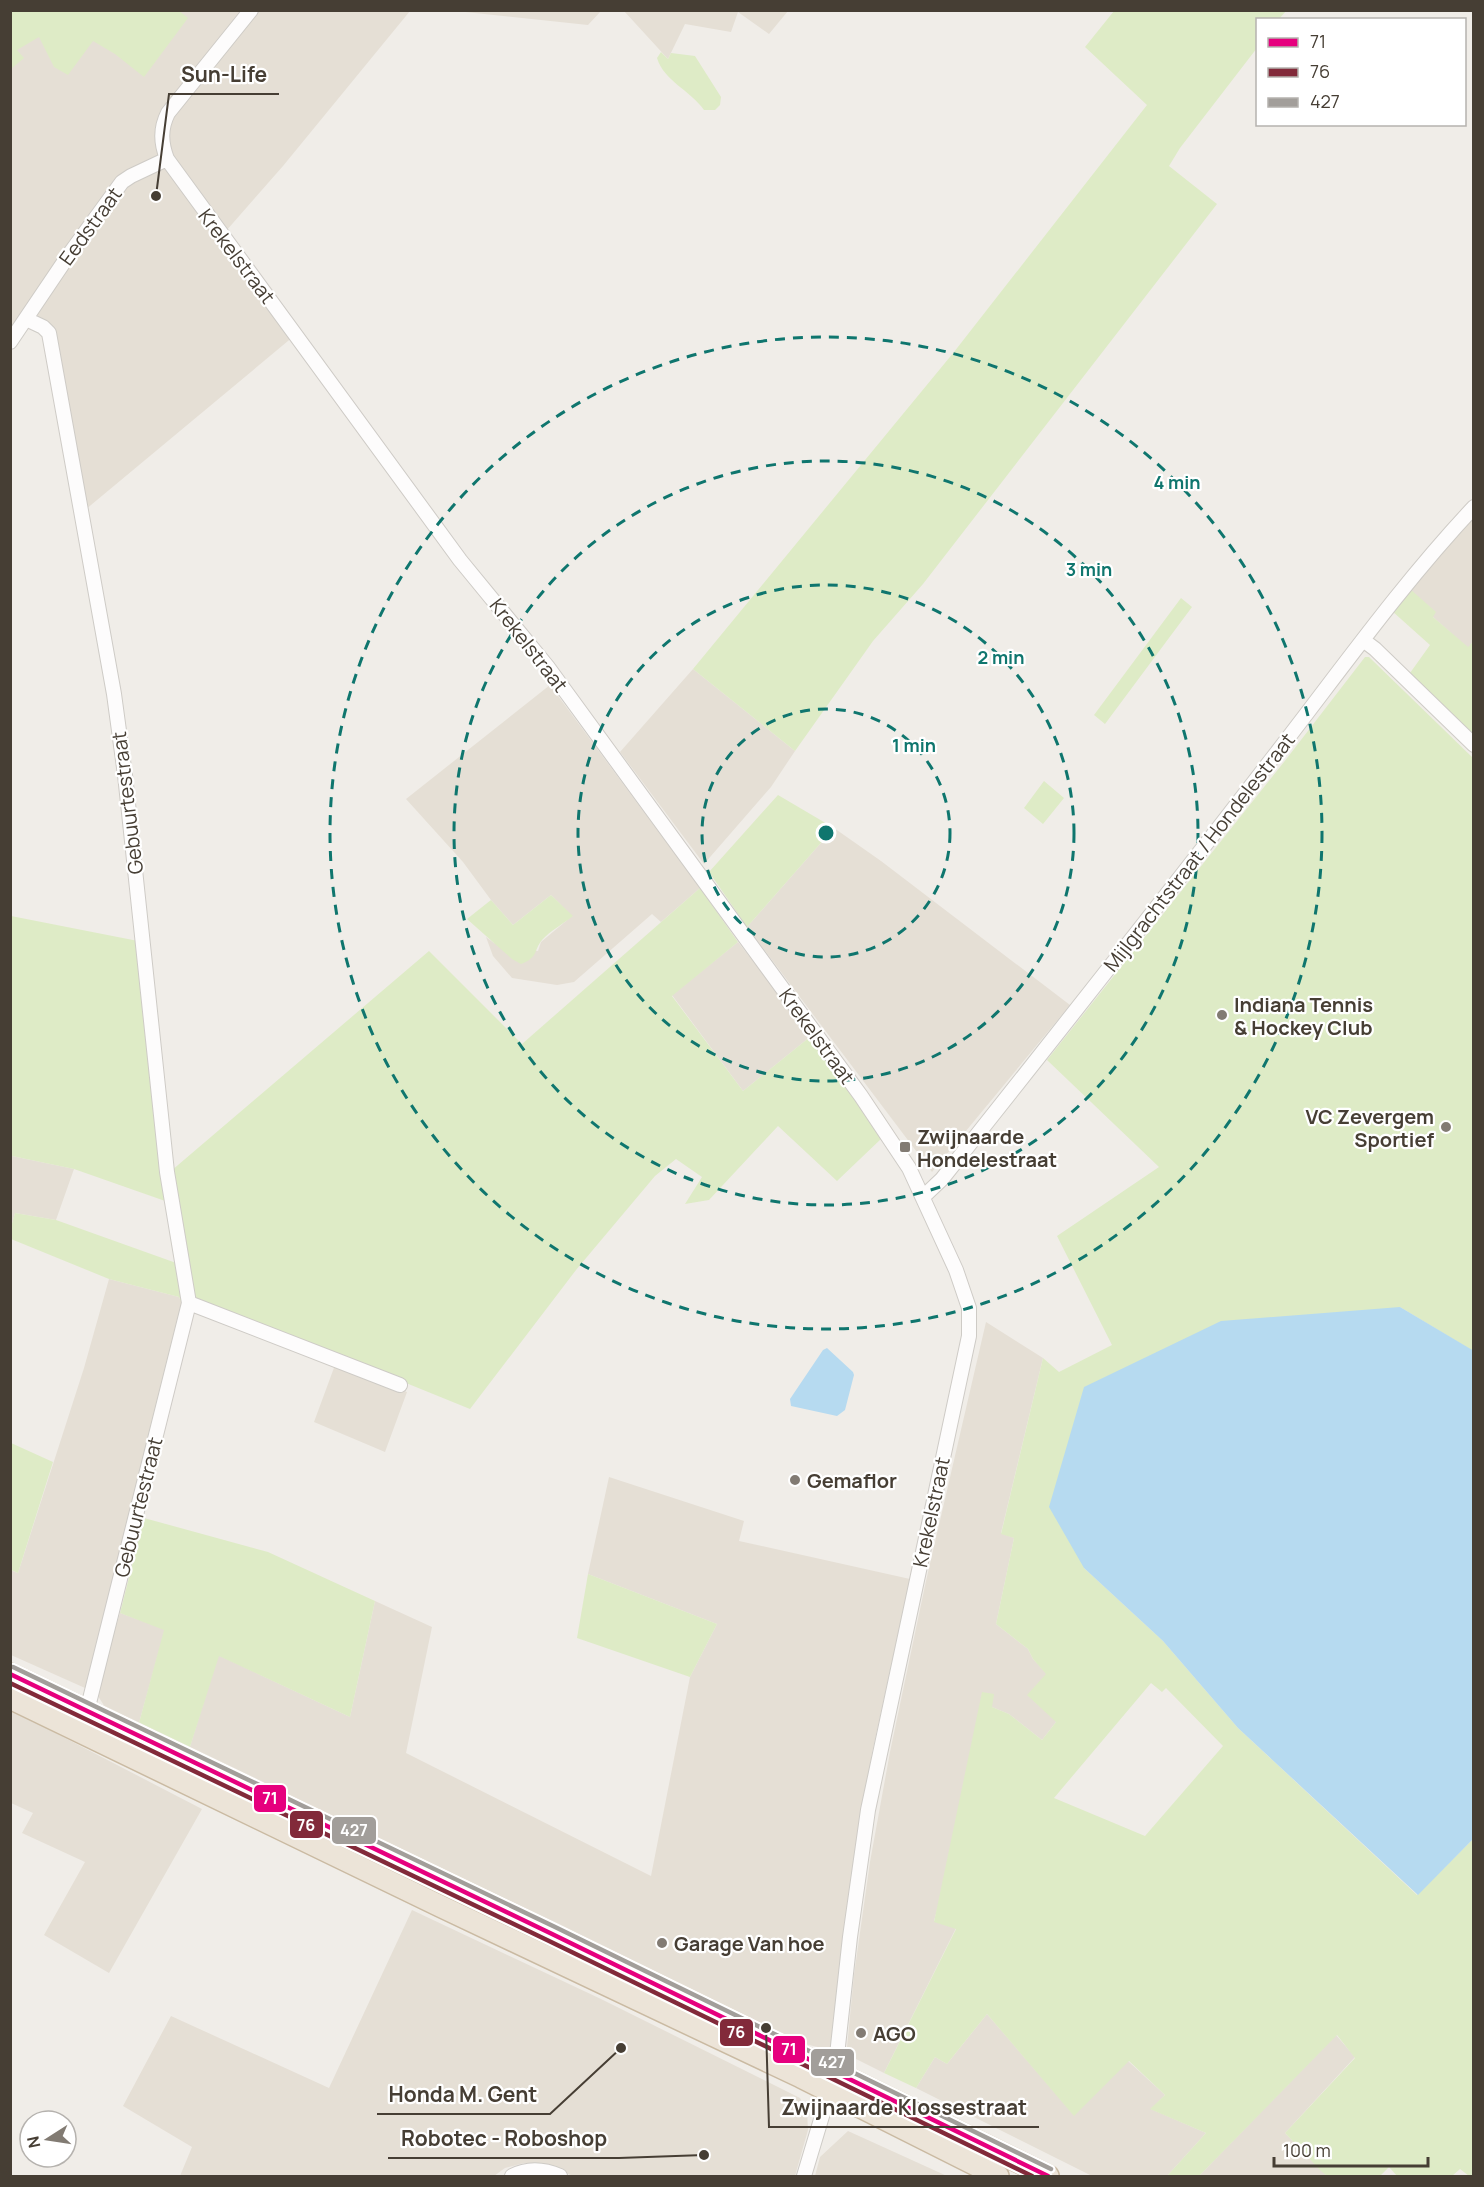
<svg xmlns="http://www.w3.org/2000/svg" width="1484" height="2187" font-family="Manrope,sans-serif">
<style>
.residential{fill:#e5dfd5}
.green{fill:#deebc6;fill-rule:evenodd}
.water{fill:#b6daf0}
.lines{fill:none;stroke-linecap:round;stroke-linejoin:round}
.minor-casing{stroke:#cecbc6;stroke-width:16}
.highway-casing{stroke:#cabaa2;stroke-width:24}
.minor{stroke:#fdfcfc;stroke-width:14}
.highway{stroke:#ece4d8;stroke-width:21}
.bus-1-casing{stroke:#fff;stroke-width:9}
.bus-2-casing{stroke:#fff;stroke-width:9}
.bus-3-casing{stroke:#fff;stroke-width:9}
.bus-1{stroke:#e6007e;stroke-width:4.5}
.bus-2{stroke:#822a3a;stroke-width:4.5}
.bus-3{stroke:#a29e9a;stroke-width:4.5}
.ring{fill:none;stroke:#0f766e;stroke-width:3;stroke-dasharray:10 8}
.poi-dot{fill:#827b73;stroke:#fff;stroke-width:2}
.labels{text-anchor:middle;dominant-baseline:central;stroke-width:4.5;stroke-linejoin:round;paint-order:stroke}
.street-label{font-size:20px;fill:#463e34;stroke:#fff}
.poi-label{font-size:20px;font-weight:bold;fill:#463e34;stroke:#fff;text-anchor:start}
.centre{fill:#0f766e;stroke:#fff;stroke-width:3}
.ring-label{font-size:18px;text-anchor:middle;font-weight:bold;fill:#0f766e;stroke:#fff;stroke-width:4.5;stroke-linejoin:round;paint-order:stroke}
.leader{fill:none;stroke:#463e34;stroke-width:2}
.callout-dot{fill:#463e34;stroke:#fff;stroke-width:2}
.callout-label{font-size:21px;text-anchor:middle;font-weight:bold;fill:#463e34;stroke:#fff;stroke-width:4.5;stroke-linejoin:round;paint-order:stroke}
.line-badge{stroke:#fff;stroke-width:2}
.badge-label{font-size:16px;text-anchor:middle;font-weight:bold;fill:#fff}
</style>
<rect width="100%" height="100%" fill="#f0ede8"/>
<path class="residential" d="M 11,11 L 410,11 L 283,166 L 226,231 L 300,331 L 85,510 L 52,332 L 27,311 L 11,334 Z
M 456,11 L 601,11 L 588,25 Z
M 624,11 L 788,11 L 769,34 L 738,12 L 731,32 L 685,24 L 668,59 Z
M 1473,514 L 1473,642 L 1468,648 L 1433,617 L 1410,589 Z
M 693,669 L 795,751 L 771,787 L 704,864 L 620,752 Z
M 550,685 L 700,888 L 661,922 L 652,914 L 574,982 L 557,985 L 512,978 L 493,956 L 486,937 L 494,943 L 538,951 L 541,942 L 572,916 L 551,895 L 513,925 L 491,900 L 463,862 L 406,799 Z
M 834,828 L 881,861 L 1070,1005 L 932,1172 L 747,927 Z
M 738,942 L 811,1036 L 743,1091 L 672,995 Z
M 12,1156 L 74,1169 L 56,1220 L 15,1213 L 11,1227 Z
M 109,1279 L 179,1297 L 182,1303 L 85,1688 L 11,1655 L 10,1570 L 18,1573 L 84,1368 Z
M 986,1322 L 1043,1358 L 1001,1533 L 1014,1538 L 996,1624 L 1028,1649 L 1033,1659 L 1047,1674 L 1056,1722 L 1042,1740 L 1009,1714 L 992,1707 L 934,1921 L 956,1928 L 884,2073 L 854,2058 L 847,2047 L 854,1975 L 870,1862 L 890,1752 L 926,1581 Z
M 335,1365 L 407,1392 L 385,1452 L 314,1422 Z
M 609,1477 L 744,1521 L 739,1541 L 910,1579 L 872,1753 L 856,1858 L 833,2047 L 830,2050 L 805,2044 L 189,1750 L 218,1655 L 350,1717 L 375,1601 L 432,1627 L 406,1753 L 651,1876 L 690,1677 L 717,1624 L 588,1574 Z
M 120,1613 L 165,1629 L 139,1723 L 105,1707 L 96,1693 Z
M 11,1710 L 202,1809 L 109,1973 L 44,1935 L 85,1862 L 22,1833 L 33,1813 L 11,1803 Z
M 412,1910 L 601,1999 L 800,2098 L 807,2111 L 808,2130 L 795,2176 L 573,2176 L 545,2164 L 524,2163 L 505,2168 L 494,2176 L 180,2176 L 192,2147 L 123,2106 L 171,2016 L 329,2088 Z
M 987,2014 L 1074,2115 L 1128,2061 L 1165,2095 L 1151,2109 L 1206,2133 L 1167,2176 L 1092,2176 L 916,2088 L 935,2057 L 947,2064 Z
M 1336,2035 L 1355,2057 L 1285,2133 L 1327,2176 L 1199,2176 Z
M 848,2131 L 947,2176 L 815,2176 L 820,2157 Z"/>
<path class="green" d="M 178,10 L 188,18 L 144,77 L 115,54 L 93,41 L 68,75 L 54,67 L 39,37 L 17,50 L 24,58 L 11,69 L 11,11 Z
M 1114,11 L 1286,11 L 1279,19 L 1258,20 L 1257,48 L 1180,148 L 1169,166 L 1217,204 L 923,584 L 873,641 L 795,751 L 693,669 L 954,352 L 1147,105 L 1085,47 Z
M 661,52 L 668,59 L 671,53 L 695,56 L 721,97 L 720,105 L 715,110 L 704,110 C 690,90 664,81 657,58 Z
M 1410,589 L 1436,612 L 1433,617 L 1468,647 L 1473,642 L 1473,736 L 1410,673 L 1430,645 L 1392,611 Z
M 1181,598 L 1192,607 L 1105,724 L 1094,715 Z
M 1365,657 L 1369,657 L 1473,758 L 1473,1351 L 1400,1307 L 1084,1568 L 1163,1641 L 1238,1728 L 1417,1895 L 1473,1839 L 1473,2176 L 1469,2176 L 1460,2169 L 1452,2176 L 1397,2176 L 1389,2167 L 1380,2176 L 1327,2176 L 1321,2171 L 1285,2133 L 1355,2058 L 1337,2035 L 1199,2176 L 1167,2176 L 1206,2133 L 1150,2109 L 1165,2095 L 1129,2061 L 1074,2116 L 987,2014 L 947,2064 L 935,2057 L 916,2088 L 884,2073 L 956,1929 L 934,1922 L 982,1692 L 994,1694 L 992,1707 L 1009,1714 L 1042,1740 L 1056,1722 L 1027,1695 L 1046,1674 L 1033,1659 L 1028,1649 L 996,1624 L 1014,1538 L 1001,1534 L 1043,1358 L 1059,1372 L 1112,1345 L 1057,1236 L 1159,1167 L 1047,1060 L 1284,762 ZM 1151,1683 L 1162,1692 L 1166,1688 L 1223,1746 L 1145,1836 L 1054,1798 Z
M 1044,781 L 1064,798 L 1043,824 L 1024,808 Z
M 778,795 L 834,828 L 747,927 L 709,872 Z
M 700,888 L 738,942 L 672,996 L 743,1091 L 811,1036 L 882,1138 L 837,1181 L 778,1126 L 709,1200 L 685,1204 L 702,1177 L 676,1159 L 655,1176 L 576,1270 L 470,1409 L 192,1296 L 171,1171 L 429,951 L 522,1044 Z
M 551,895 L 573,916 C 563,924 550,931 542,940 C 533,951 539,957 521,964 L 512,959 L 467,919 L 491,900 L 513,925 Z
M 11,916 L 138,941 L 168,1202 L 74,1169 L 12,1156 L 11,1158 Z
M 15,1213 L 56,1220 L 179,1264 L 184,1301 L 182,1303 L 179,1297 L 109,1279 L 11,1239 L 11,1227 Z
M 11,1443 L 53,1462 L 18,1573 L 11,1570 Z
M 144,1518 L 268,1552 L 375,1601 L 350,1717 L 219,1656 L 189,1750 L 139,1723 L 164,1630 L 120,1613 Z
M 588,1574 L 717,1624 L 690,1677 L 577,1638 Z"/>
<path class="water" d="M 1400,1307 L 1474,1351 L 1473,1839 L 1418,1895 L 1238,1728 L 1163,1641 L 1084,1568 L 1049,1507 L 1084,1387 L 1221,1321 Z
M 827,1348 L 853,1372 L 854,1375 L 845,1410 L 837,1416 L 791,1406 L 790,1399 L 823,1350 Z"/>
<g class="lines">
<defs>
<path id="minor" d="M 251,10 L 168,113 C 160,129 161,143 167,159 L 460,560 L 547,666 L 861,1096 L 909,1168 L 956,1270 L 969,1308 L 969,1336 L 868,1810 L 850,1937 L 835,2073 L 804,2176
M 26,319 L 43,327 L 49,333 L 114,694 L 125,775 L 167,1172 L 189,1303 L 87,1711
M 10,342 L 68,256 L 122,182 L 131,176 L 167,159
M 1363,640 L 1375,649 L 1474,745
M 923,1197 L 942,1179 C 1050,1043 1158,907 1264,769 C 1333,681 1397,589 1474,507
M 189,1303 L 400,1385
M 512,2176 C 527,2168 544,2169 560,2176"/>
<path id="highway" d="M 10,1674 L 550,1933 L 1048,2176
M 10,1698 L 440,1906 L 801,2077 L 998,2176"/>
</defs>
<use href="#minor" class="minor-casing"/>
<use href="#highway" class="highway-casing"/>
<use href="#minor" class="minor"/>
<use href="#highway" class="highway"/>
<defs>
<path id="bus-1" d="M 10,1674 L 550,1933 L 1048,2176"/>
<path id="bus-2" d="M 10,1683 L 547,1940 L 1032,2176"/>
<path id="bus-3" d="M 13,1667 L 553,1926 L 1051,2169"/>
</defs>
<use href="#bus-1" class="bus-1-casing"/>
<use href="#bus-2" class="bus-2-casing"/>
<use href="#bus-3" class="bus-3-casing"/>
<use href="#bus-1" class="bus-1"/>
<use href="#bus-2" class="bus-2"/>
<use href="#bus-3" class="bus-3"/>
</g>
<g class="ring">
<circle cx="826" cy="833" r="124"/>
<circle cx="826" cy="833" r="248"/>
<circle cx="826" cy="833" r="372"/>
<circle cx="826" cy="833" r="496"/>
</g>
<g class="poi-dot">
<circle cx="1222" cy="1015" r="6"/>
<circle cx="1446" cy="1127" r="6"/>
<rect x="899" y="1141" width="12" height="12" rx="3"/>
<circle cx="795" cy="1480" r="6"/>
<circle cx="662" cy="1943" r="6"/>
<circle cx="861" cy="2033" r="6"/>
</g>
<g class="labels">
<g class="street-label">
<text transform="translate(90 226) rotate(-54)">Eedstraat</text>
<text transform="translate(237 256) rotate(53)">Krekelstraat</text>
<text transform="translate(529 645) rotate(52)">Krekelstraat</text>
<text transform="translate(127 803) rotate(-97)">Gebuurtestraat</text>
<text transform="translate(1199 852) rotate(-52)">Mijlgrachtstraat / Hondelestraat</text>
<text transform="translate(817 1036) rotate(54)">Krekelstraat</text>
<text transform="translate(138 1507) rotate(-76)">Gebuurtestraat</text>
<text transform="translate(931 1512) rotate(-78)">Krekelstraat</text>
</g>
<g class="poi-label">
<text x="1234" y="1004">Indiana Tennis<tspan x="1234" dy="23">&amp; Hockey Club</tspan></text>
<text x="1434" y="1116" text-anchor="end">VC Zevergem<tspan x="1434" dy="23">Sportief</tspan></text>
<text x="917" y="1136">Zwijnaarde<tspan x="917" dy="23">Hondelestraat</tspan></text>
<text x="807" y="1480">Gemaflor</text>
<text x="674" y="1943">Garage Van hoe</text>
<text x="873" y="2033">AGO</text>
</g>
</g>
<circle cx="826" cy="833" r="9" class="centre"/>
<g class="ring-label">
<text x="1177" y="489">4 min</text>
<text x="1089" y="576">3 min</text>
<text x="1001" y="664">2 min</text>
<text x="914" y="752">1 min</text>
</g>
<path class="leader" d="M156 196L169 94H279M621 2048L550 2114H377M766 2028L769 2127H1039M704 2155L619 2158H388"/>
<g class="callout-dot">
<circle cx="156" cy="196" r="6"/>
<circle cx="621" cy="2048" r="6"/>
<circle cx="766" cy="2028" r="6"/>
<circle cx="704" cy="2155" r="6"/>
</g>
<g class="callout-label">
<text x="224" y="82">Sun-Life</text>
<text x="463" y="2102">Honda M. Gent</text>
<text x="904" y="2115">Zwijnaarde Klossestraat</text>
<text x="504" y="2146">Robotec - Roboshop</text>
</g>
<g class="line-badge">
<rect x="253" y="1784" width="34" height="29" rx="6" fill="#e6007e"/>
<rect x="289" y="1810" width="35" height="29" rx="6" fill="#822a3a"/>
<rect x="331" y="1816" width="46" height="29" rx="6" fill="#a29e9a"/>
<rect x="719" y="2018" width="35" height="29" rx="6" fill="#822a3a"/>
<rect x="772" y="2035" width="34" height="29" rx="6" fill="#e6007e"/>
<rect x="810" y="2048" width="45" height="29" rx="6" fill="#a29e9a"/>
</g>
<g class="badge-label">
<text x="270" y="1804">71</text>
<text x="306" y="1831">76</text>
<text x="354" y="1836">427</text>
<text x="736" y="2038">76</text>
<text x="789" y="2055">71</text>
<text x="832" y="2068">427</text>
</g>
<rect width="1484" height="2187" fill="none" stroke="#463e34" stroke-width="24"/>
<rect x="1256" y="18" width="210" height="108" fill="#ffffff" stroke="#b5b2ae" stroke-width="1.5"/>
<rect x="1268" y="38" width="30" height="9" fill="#e6007e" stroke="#b5b2ae" stroke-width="1.5"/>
<text x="1310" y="48" font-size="18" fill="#463e34">71</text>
<rect x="1268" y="68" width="30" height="9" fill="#822a3a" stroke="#b5b2ae" stroke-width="1.5"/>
<text x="1310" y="78" font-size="18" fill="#463e34">76</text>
<rect x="1268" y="98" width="30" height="9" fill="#a29e9a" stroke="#b5b2ae" stroke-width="1.5"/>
<text x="1310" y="108" font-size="18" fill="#463e34">427</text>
<g transform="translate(48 2139) rotate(258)"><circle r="28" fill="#ffffff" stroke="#b5b2ae" stroke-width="1.5"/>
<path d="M0-4.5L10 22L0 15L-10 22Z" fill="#827b73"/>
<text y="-9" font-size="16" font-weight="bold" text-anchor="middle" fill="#463e34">N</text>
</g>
<path d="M1274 2157v9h154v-9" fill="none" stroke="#463e34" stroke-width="3"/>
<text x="1283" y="2157" font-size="18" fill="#463e34" stroke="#ffffff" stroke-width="4.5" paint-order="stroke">100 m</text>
</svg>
